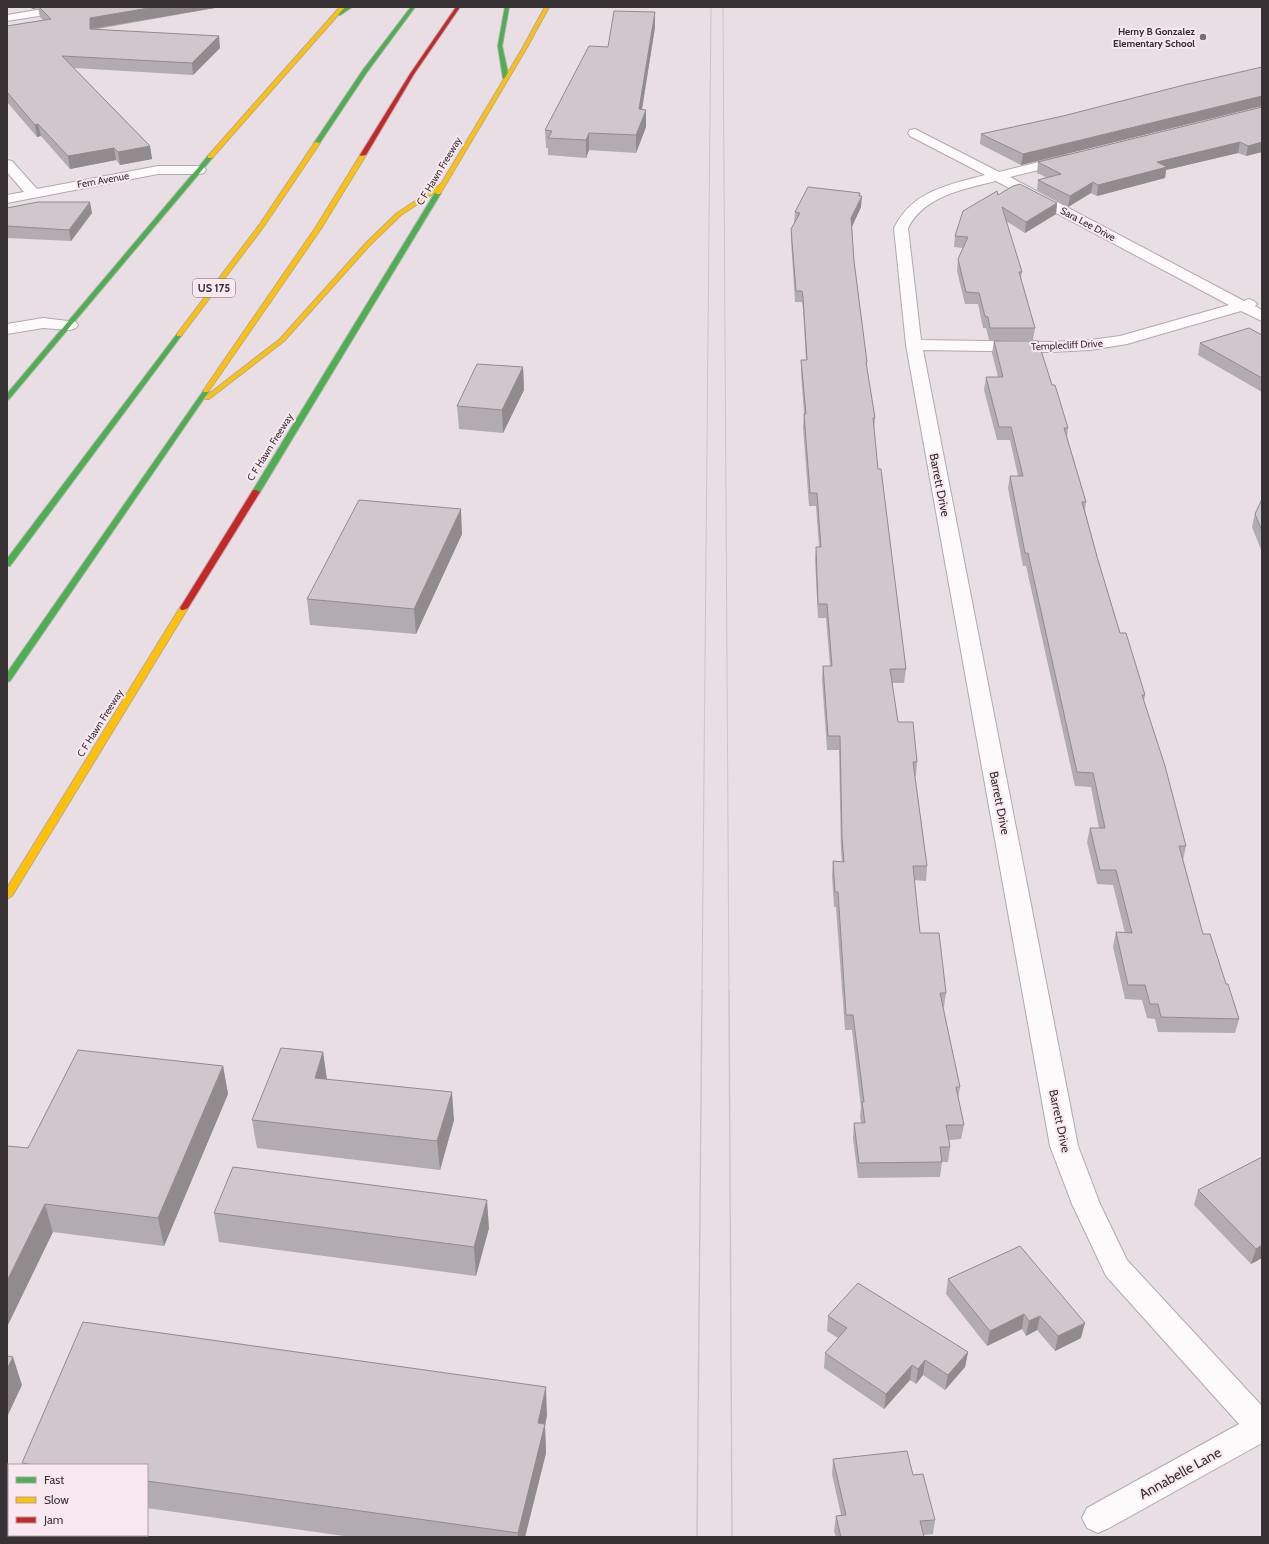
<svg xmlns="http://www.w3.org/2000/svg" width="1269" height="1544" font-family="Cabin,sans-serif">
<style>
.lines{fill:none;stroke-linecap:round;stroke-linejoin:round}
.street-casing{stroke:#b0aaad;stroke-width:2}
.fast-casing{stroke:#b0aaad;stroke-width:2}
.slow-casing{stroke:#b0aaad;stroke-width:2}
.jam-casing{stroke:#b0aaad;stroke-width:2}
.street{fill:#fcfafb;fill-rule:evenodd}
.fast{fill:#4caf50;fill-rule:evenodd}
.slow{fill:#ffc107;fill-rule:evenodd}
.jam{fill:#c62828;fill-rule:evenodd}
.tram-far1{stroke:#c9c6c8;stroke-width:1}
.tram{stroke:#c9c6c8;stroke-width:1.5}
.wall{fill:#b2abaf}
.shaded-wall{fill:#918b8e}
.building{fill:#cfc7cb;stroke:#918b8e}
.poi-dot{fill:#766e71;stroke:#f9e8f0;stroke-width:1.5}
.labels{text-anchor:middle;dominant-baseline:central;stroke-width:4;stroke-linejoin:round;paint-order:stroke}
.far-poi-label{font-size:10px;font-weight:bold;fill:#383134;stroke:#f9e8f0;text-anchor:end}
.far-street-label{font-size:10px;fill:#383134;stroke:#f9e8f0}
.shield{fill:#f9e8f0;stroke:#72686c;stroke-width:1}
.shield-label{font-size:11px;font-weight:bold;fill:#383134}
.street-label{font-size:12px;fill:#383134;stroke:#f9e8f0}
.near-street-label{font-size:14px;fill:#383134;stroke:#f9e8f0}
</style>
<rect width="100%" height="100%" fill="#e8dee3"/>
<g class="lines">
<defs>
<path id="street" d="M 55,7 L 83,7 L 81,9 L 77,10 L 7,21 L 7,15 Z
M 915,129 L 999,172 L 1067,155 L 1072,156 L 1074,159 L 1072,162 L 1010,177 L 1244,301 L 1249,299 L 1254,301 L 1257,304 L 1255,306 L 1262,310 L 1262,321 L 1241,311 L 1127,344 L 1090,350 L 1051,352 L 923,350 L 1078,1146 L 1100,1204 L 1127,1260 L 1262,1406 L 1262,1443 L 1109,1528 L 1098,1533 L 1087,1528 L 1082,1518 L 1087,1508 L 1239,1424 L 1106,1276 L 1072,1204 L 1050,1146 L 906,345 L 894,228 C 912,191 948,185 985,175 L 910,136 L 908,133 L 910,130 ZM 996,181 L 1229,305 L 1120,336 L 1090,340 L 1051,342 L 921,340 L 908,228 C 924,196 964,189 996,181 Z
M 7,160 L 12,161 L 37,189 L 158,166 L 199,166 L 204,167 L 206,170 L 204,173 L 199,174 L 158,174 L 7,203 L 7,195 L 24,192 L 7,172 Z
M 43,318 L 76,322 L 78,325 L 76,328 L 70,330 L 43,328 L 7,334 L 7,324 Z"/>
<path id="fast" d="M 347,7 L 352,7 L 340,15 L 336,15 L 336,13 Z
M 411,7 L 415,7 L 367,72 L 319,144 L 315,144 L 314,143 L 363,70 Z
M 505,7 L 509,7 L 502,46 L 509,78 L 506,80 L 503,78 L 498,46 Z
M 208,156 L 213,157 L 9,399 L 7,400 L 7,394 Z
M 438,191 L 441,193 L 260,492 L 256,494 L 253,494 L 252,492 L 435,193 Z
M 179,333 L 182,335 L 181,336 L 10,566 L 7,566 L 7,559 L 177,334 Z
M 206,389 L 209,391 L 10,681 L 7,682 L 7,673 L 204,390 Z"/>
<path id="slow" d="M 340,7 L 345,7 L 212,158 L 208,158 L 208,156 Z
M 545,7 L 549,7 L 526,49 L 440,194 L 436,194 L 436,192 L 401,215 L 370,245 L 284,341 L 209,399 L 205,399 L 205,397 L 280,339 L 366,243 L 397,213 L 441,184 L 522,49 Z
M 315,142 L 320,143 L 264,226 L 181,336 L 177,336 L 177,334 L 260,224 Z
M 361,154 L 366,155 L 322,227 L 208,392 L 204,392 L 203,391 L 316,227 Z
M 181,606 L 184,606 L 188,608 L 12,896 L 7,899 L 7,888 Z"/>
<path id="jam" d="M 456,7 L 460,7 L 414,74 L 366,155 L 361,156 L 360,155 L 410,74 Z
M 253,490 L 256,490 L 260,492 L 188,608 L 184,610 L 181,610 L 180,608 Z"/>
</defs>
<use href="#street" class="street-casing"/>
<use href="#fast" class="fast-casing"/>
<use href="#slow" class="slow-casing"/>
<use href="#jam" class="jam-casing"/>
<use href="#street" class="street"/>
<use href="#fast" class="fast"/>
<use href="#slow" class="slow"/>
<use href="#jam" class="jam"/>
<path class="tram-far1" d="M 723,7 L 729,992
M 702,992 L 711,7"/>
<path class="tram" d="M 729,991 L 732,1537
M 697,1537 L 702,991"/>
</g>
<path class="wall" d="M 30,7 L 215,7 L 215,8 L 92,30 L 220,48 L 193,75 L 74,68 L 150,146 L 152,159 L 120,165 L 116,160 L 70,169 L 41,136 L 37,137 L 7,102 L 7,26 L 43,20 L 40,17 L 38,8 L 32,9 Z
M 655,27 L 642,110 L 646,110 L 646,127 L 636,153 L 589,150 L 586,158 L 548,155 L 548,148 L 546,148 L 545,130 L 608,47 Z
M 1262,67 L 1262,106 L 1021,165 L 980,144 L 981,134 L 1063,116 Z
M 1262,107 L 1262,152 L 1246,156 L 1238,153 L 1166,170 L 1165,178 L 1097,196 L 1091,193 L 1068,207 L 1037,190 L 1038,180 L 1046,177 L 1037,173 L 1038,162 Z
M 860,193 L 861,207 L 852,226 L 854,261 L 867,362 L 867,369 L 875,418 L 874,430 L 878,469 L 906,669 L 904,683 L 892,683 L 898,722 L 917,762 L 916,776 L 915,776 L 927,866 L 926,881 L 914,880 L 920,933 L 946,993 L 944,1007 L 943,1007 L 960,1087 L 958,1098 L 964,1125 L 961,1139 L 949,1140 L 950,1147 L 948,1162 L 942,1162 L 940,1177 L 858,1178 L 853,1138 L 854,1123 L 861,1123 L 860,1117 L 861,1107 L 852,1030 L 845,1030 L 836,907 L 834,907 L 832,876 L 833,861 L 842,862 L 841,852 L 839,750 L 827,750 L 822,680 L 823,666 L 830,666 L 826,618 L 818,618 L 815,560 L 816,547 L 819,547 L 816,506 L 809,506 L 803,427 L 804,414 L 801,372 L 801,360 L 806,360 L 803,309 L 802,302 L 795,302 L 791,240 L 791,229 L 795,223 L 794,223 L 795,212 Z
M 998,195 L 1057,203 L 1056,214 L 1025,233 L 1006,221 L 1022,272 L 1021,279 L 1035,328 L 1033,340 L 989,340 L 986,328 L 983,328 L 978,304 L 965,304 L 957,271 L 958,259 L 963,248 L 954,247 L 955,236 Z
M 7,208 L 92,213 L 71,241 L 7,238 Z
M 1262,335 L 1262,392 L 1198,355 L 1200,343 Z
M 994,341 L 1052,385 L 1068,428 L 1067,437 L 1086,502 L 1085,510 L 1098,560 L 1120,633 L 1145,695 L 1144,701 L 1186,846 L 1183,860 L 1203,934 L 1226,984 L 1239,1019 L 1235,1033 L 1158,1032 L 1155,1019 L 1147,1018 L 1142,1000 L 1125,999 L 1113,947 L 1116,932 L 1125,933 L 1113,885 L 1097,884 L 1087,842 L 1090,828 L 1099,828 L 1091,787 L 1075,786 L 1026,566 L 1023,566 L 1008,488 L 1010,476 L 1018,476 L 1010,440 L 997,440 L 984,390 L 986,377 L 998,377 L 992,353 Z
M 523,367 L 524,390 L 503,433 L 459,429 L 457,406 Z
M 1262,499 L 1262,552 L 1252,527 L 1255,514 Z
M 462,534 L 416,634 L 310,625 L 307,599 Z
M 323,1052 L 327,1079 L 454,1120 L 440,1170 L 257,1148 L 252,1120 Z
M 223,1066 L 228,1094 L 164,1246 L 53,1232 L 28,1148 Z
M 1262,1157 L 1262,1258 L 1251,1264 L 1194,1205 L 1198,1190 Z
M 214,1213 L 489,1228 L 476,1276 L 219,1242 Z
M 1020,1246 L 1081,1338 L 1055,1351 L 1037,1330 L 1026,1336 L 1022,1329 L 987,1346 L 946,1294 L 948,1279 Z
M 828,1316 L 968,1352 L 965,1367 L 945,1390 L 923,1375 L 916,1384 L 910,1380 L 884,1409 L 824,1368 L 825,1353 L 838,1338 L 827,1331 Z
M 547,1415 L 545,1426 L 546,1453 L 525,1537 L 351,1537 L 147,1508 L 147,1465 L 22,1465 L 22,1463 Z
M 833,1459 L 913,1475 L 935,1520 L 933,1534 L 924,1535 L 924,1537 L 836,1537 L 834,1531 L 836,1516 L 841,1515 L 832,1474 Z"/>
<path class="shaded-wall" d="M 32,7 L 38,7 L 38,8 L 32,9 Z
M 155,7 L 215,7 L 215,8 L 90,29 L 90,18 Z
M 655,12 L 655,27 L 639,127 L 639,109 Z
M 219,36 L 220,48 L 193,75 L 192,63 Z
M 1262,96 L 1262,106 L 1021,165 L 1023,154 Z
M 646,110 L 646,127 L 636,153 L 636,135 Z
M 38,124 L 41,136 L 37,137 L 35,125 Z
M 589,133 L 589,150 L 586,158 L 586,140 Z
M 1240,142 L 1238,153 L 1166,170 L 1165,178 L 1097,196 L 1098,185 L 1157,162 Z
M 1262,142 L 1262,152 L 1246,156 L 1248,146 Z
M 150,146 L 152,159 L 120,165 L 118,152 Z
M 114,148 L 116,160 L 70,169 L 68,156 Z
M 1093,182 L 1091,193 L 1068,207 L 1070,196 Z
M 860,193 L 860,201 L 862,196 L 861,207 L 851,229 L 851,218 Z
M 90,202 L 92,213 L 71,241 L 69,230 Z
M 1057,203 L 1056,214 L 1025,233 L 1026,222 Z
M 7,230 L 8,237 L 7,238 Z
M 523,367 L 524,390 L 503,433 L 502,410 Z
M 461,509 L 462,534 L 416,634 L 414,609 Z
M 323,1052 L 327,1081 L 315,1078 Z
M 223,1066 L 228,1094 L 164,1246 L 158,1218 Z
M 452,1092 L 454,1120 L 440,1170 L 437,1141 Z
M 487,1200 L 489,1228 L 476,1276 L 474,1247 Z
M 45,1204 L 53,1232 L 7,1327 L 7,1281 Z
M 1262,1245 L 1262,1258 L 1251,1264 L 1256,1249 Z
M 1024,1314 L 1022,1329 L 987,1346 L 990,1331 Z
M 1040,1316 L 1037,1330 L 1026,1336 L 1029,1321 Z
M 1085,1323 L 1081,1338 L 1055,1351 L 1058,1336 Z
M 968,1352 L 965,1367 L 945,1390 L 948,1375 Z
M 13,1357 L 22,1385 L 7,1417 L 7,1369 Z
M 925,1360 L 923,1375 L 916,1384 L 918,1369 Z
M 912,1365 L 910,1380 L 884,1409 L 886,1394 Z
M 546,1387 L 547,1415 L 545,1426 L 546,1453 L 525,1537 L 518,1537 L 518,1533 L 538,1423 Z"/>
<path class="building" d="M 39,7 L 155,7 L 90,18 L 90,29 L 219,36 L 192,63 L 62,56 L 150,146 L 118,152 L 114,148 L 68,156 L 38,124 L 35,125 L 7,92 L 7,26 L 51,19 Z
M 614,11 L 655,12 L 639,109 L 646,110 L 636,135 L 589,133 L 586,140 L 548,138 L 552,131 L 545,130 L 589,46 L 608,47 Z
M 1262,67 L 1262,96 L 1023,154 L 981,134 L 1063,116 L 1184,85 Z
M 1262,107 L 1262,142 L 1248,146 L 1240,142 L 1157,162 L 1167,167 L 1098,185 L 1093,182 L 1070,196 L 1038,180 L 1061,174 L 1038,162 Z
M 1020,184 L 1057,203 L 1026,222 L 1002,207 L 1022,272 L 1019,272 L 1035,328 L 990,328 L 988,317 L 985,316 L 979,293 L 966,292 L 958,259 L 968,237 L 955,236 L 963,211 L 997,191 L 998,195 L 1013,186 Z
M 808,187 L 860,193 L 859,196 L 862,196 L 851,218 L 854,261 L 867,362 L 866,362 L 875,418 L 873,418 L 878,469 L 881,469 L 906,669 L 890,669 L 898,722 L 913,722 L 917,762 L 913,762 L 927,866 L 913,866 L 920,933 L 939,933 L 946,993 L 940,993 L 960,1087 L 956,1087 L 964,1125 L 946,1125 L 950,1147 L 940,1147 L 942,1162 L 859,1163 L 854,1123 L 865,1123 L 862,1102 L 864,1102 L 853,1015 L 846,1015 L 838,892 L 835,892 L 833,861 L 844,862 L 842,838 L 840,736 L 828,736 L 823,666 L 832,666 L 827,604 L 818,604 L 816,547 L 821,547 L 817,493 L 810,493 L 804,414 L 806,414 L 801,360 L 807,360 L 803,297 L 802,291 L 796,291 L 791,229 L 800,213 L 795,212 Z
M 38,202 L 90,202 L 69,230 L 7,226 L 7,208 Z
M 1249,328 L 1262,335 L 1262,378 L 1200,343 Z
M 994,341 L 1038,341 L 1052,385 L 1055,385 L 1068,428 L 1064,428 L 1086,502 L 1082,502 L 1098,560 L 1120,633 L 1126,633 L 1145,695 L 1142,695 L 1165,766 L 1186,846 L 1179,846 L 1203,934 L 1210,934 L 1226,984 L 1228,984 L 1239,1019 L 1161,1017 L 1158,1004 L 1150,1004 L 1145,985 L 1128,985 L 1116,932 L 1132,933 L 1116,870 L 1100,870 L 1090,828 L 1105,828 L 1093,773 L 1077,772 L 1028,553 L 1025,553 L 1010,476 L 1023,476 L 1011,427 L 999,427 L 986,377 L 1003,377 Z
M 477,364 L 523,367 L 502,410 L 457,406 Z
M 1262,499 L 1262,531 L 1255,514 Z
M 359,500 L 461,509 L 414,609 L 307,599 Z
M 281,1048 L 323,1052 L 315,1078 L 452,1092 L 437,1141 L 252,1120 Z
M 78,1050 L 223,1066 L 158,1218 L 45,1204 L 7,1281 L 7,1146 L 28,1148 Z
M 1262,1157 L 1262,1245 L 1256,1249 L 1198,1190 Z
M 233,1167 L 487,1200 L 474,1247 L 214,1213 Z
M 1020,1246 L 1085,1323 L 1058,1336 L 1040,1316 L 1029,1321 L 1024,1314 L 990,1331 L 948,1279 Z
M 858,1283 L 968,1352 L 948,1375 L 925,1360 L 918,1369 L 912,1365 L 886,1394 L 825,1353 L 847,1328 L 828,1316 Z
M 83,1322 L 546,1387 L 538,1423 L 545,1424 L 518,1533 L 147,1481 L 147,1465 L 35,1465 L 22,1463 Z
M 7,1356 L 13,1357 L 7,1369 Z
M 907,1451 L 913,1475 L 923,1474 L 935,1520 L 920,1521 L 924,1537 L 841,1537 L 836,1516 L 846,1515 L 833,1459 Z"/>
<circle class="poi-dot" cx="1203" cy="37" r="4"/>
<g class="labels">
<g class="far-poi-label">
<text x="1195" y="31">Herny B Gonzalez<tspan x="1195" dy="12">Elementary School</tspan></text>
</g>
<g class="far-street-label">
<text transform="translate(439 171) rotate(-59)">C F Hawn Freeway</text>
<text transform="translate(103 180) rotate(-10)">Fern Avenue</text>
<text transform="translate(1088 224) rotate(28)">Sara Lee Drive</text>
<text transform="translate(1067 345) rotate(-3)">Templecliff Drive</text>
<text transform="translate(270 447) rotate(-58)">C F Hawn Freeway</text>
<text transform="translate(100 723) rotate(-58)">C F Hawn Freeway</text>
</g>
<rect class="shield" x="193" y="279" width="42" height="18" rx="3"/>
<g class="shield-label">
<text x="214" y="288">US 175</text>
</g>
<g class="street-label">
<text transform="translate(940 485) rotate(79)">Barrett Drive</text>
<text transform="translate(1000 803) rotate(79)">Barrett Drive</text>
<text transform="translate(1060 1121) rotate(78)">Barrett Drive</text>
</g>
<g class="near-street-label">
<text transform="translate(1180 1473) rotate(-29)">Annabelle Lane</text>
</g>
</g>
<rect width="1269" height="1544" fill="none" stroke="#383134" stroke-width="16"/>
<rect x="8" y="1464" width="140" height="72" fill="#f9e8f0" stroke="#ac9fa5"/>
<rect x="16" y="1477" width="20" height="6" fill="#4caf50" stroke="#ac9fa5"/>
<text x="44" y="1484" font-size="12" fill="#383134">Fast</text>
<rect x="16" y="1497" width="20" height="6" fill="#ffc107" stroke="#ac9fa5"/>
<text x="44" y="1504" font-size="12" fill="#383134">Slow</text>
<rect x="16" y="1517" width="20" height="6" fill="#c62828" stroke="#ac9fa5"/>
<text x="44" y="1524" font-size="12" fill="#383134">Jam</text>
</svg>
